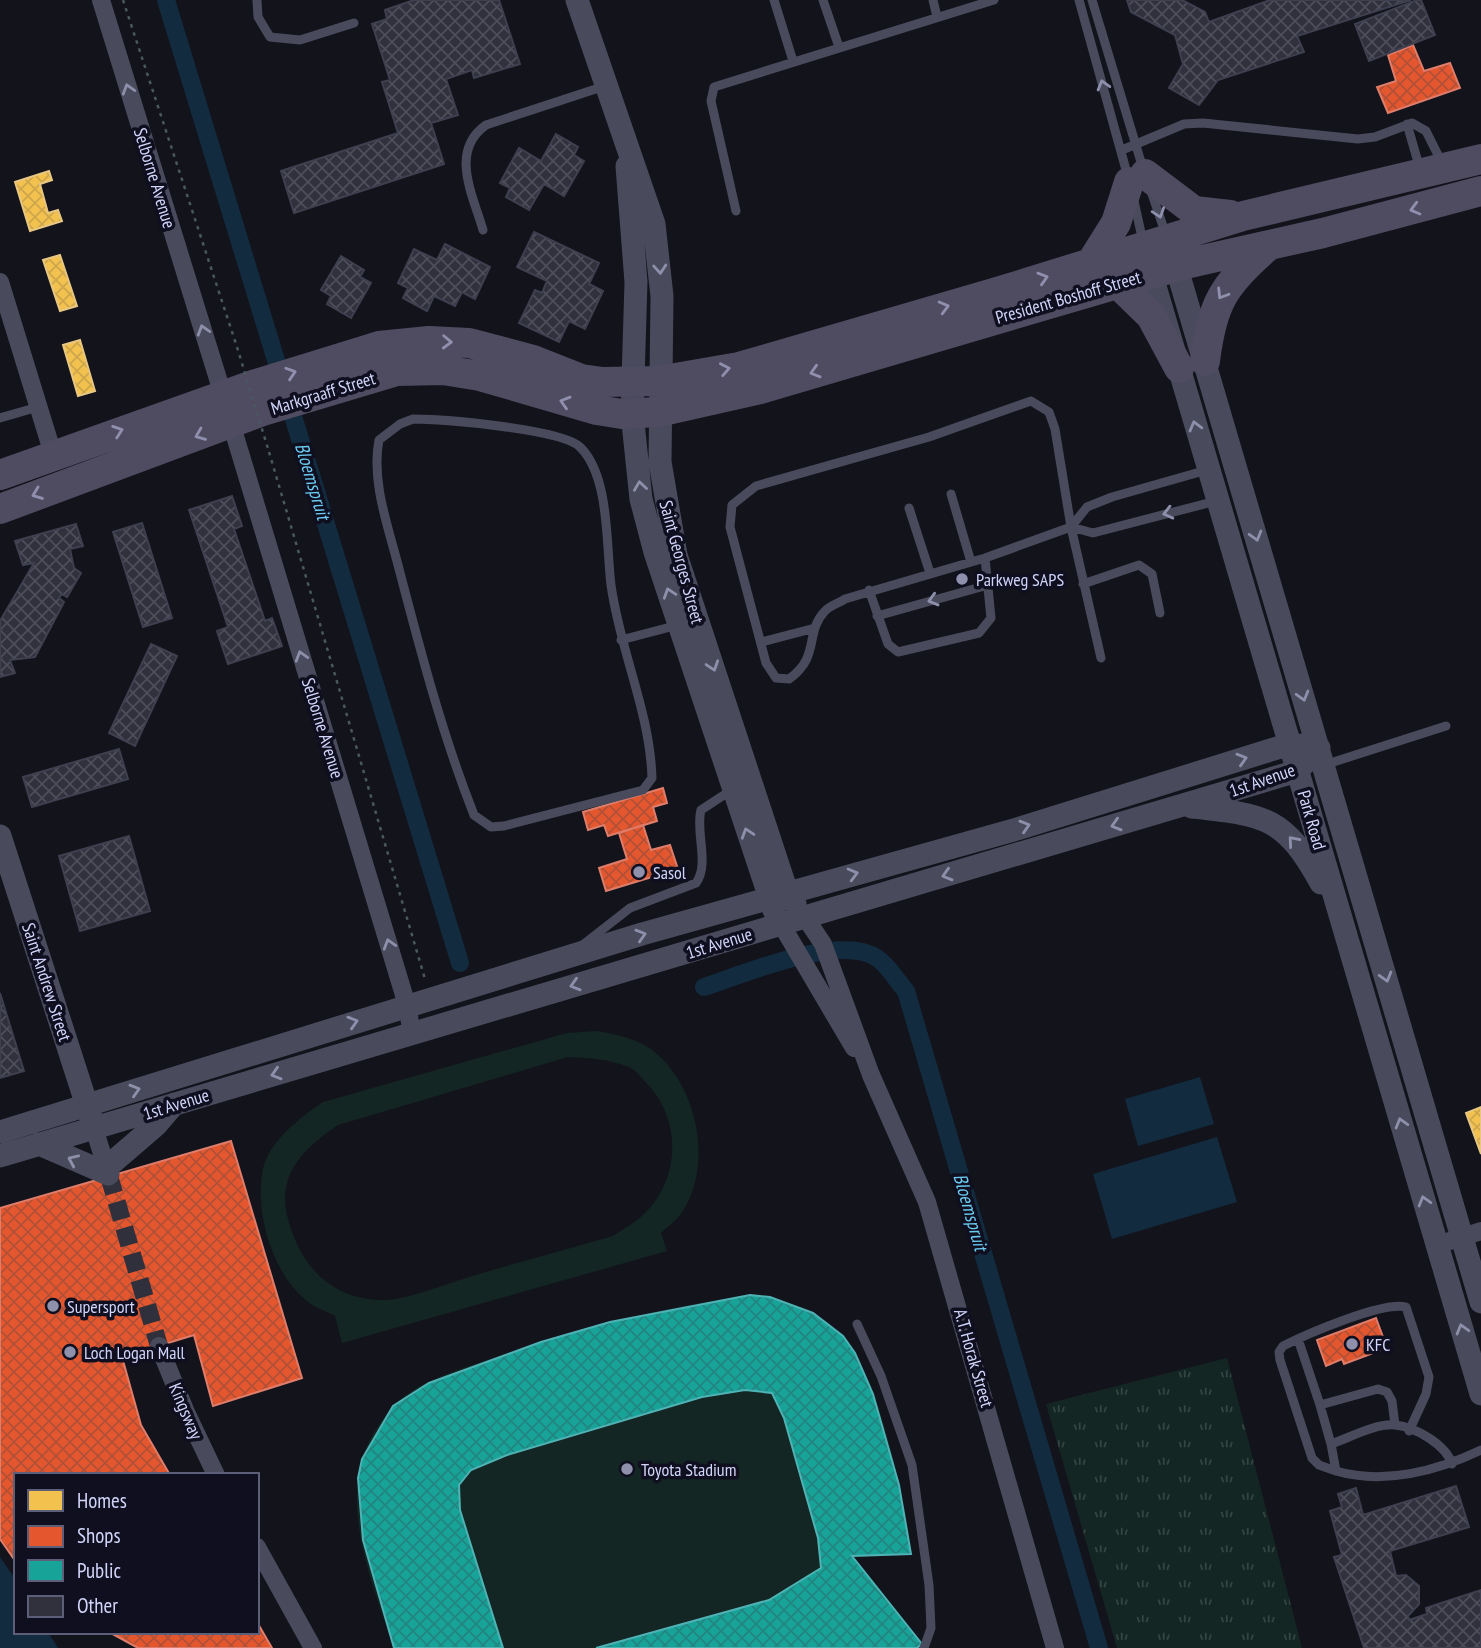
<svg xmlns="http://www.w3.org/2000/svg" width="1481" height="1648" font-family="'PT Sans Narrow',sans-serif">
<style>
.grass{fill:url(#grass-tufts)}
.pitch{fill:#132623;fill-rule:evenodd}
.water{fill:#122b3e}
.homes{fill:url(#homes-cross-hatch);stroke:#e8c782;stroke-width:2}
.shops{fill:url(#shops-cross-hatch);stroke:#df7d6b;stroke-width:2}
.public{fill:url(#public-cross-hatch);stroke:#4fb2b5;stroke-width:2}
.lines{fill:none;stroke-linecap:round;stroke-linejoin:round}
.canal{stroke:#122b3e;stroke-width:18}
.building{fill:url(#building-cross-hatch);stroke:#3e3f4f;stroke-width:2}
.minor-tunnel{stroke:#30303d;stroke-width:18;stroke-dasharray:18 9;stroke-linecap:butt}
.path{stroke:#49585f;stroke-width:2.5;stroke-dasharray:3.5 5;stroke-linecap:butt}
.service{stroke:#494b5c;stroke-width:9}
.minor{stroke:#494b5c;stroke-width:18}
.tertiary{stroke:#494b5c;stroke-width:23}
.primary{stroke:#4f4c62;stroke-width:30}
.path-bridge{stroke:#49585f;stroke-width:2.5;stroke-dasharray:3.5 5;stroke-linecap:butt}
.oneway{stroke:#8e90ab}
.oneway2{stroke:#9090ae}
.poi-dot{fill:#8f91ac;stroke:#0f0f20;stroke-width:2.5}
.labels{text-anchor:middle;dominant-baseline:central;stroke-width:7;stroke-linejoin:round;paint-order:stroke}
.street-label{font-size:18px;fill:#d2d5fa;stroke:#0f0f20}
.poi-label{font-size:18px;fill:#d2d5fa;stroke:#0f0f20;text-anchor:start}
.water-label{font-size:19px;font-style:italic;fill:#6bcbf0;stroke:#0f0f20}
</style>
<defs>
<pattern id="grass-tufts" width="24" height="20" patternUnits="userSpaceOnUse" patternTransform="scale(1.75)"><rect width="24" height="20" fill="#132623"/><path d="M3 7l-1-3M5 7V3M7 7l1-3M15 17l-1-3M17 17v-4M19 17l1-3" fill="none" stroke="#344544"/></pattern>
<pattern id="homes-cross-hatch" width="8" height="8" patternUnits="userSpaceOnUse" patternTransform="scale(1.75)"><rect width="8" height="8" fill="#f2c14e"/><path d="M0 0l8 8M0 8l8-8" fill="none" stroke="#cea74d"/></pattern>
<pattern id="shops-cross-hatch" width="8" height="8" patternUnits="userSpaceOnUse" patternTransform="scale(1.75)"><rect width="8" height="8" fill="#e4572e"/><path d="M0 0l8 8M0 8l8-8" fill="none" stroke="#b25037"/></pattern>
<pattern id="public-cross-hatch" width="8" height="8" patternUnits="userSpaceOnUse" patternTransform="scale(1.75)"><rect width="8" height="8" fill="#17a398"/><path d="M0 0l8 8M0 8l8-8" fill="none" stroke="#238581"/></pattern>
<pattern id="building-cross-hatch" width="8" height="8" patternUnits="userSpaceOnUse" patternTransform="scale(1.75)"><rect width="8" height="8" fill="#31313e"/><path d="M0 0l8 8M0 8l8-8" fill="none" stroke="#4e4e5b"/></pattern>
</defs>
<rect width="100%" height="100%" fill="#13131c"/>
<path class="grass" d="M 1227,1358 L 1302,1648 L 1117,1648 L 1046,1404 Z"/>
<path class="pitch" d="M 597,1031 C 618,1035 641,1039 657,1054 C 699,1091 713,1167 681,1214 C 676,1221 667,1227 661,1233 L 667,1251 L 342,1343 L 335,1316 C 327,1311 314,1308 307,1301 C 272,1273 254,1212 263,1169 C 269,1141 301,1117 323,1102 L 567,1033 ZM 568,1057 C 590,1058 610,1059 631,1068 C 638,1072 644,1081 650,1087 C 682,1123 679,1181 644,1214 C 635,1223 623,1229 613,1236 C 568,1249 523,1261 479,1274 C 454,1281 410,1299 386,1300 C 331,1301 299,1265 287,1215 C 277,1172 307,1146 338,1125 Z
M 750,1295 C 784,1299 818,1310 842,1335 C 879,1375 905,1500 911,1554 L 852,1557 L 922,1644 L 917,1648 L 394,1648 C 375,1592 346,1522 361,1462 C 368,1437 388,1408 409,1393 C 436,1375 472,1365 503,1355 C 583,1328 666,1306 750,1295 Z"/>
<path class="water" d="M 1200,1077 L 1214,1124 L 1138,1146 L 1125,1099 Z
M 1217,1137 L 1237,1202 L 1112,1239 L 1093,1174 Z
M 0,1557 L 16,1580 L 16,1632 L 48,1632 L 58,1648 L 0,1648 Z"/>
<path class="homes" d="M 49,171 L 52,180 L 40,184 L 48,213 L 58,210 L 62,221 L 30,231 L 15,182 Z
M 60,255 L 77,306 L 60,311 L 43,260 Z
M 80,340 L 95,391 L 78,396 L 63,345 Z
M 1481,1107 L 1481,1154 L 1466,1113 Z"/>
<path class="shops" d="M 1413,45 L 1424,71 L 1450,63 L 1460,88 L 1388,113 L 1377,87 L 1396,81 L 1388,55 Z
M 663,788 L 667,803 L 653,807 L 657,821 L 608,836 L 604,825 L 588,830 L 583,812 Z
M 643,825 L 651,850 L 670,845 L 678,869 L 606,891 L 599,868 L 627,859 L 619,833 Z
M 231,1141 L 302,1378 L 213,1406 L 194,1335 L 122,1357 L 141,1425 L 170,1475 L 16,1475 L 16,1562 L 0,1539 L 0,1208 Z
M 1376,1318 L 1387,1348 L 1344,1364 L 1342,1359 L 1326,1366 L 1317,1340 Z
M 257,1622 L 272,1648 L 138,1648 L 109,1632 L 257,1632 Z"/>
<path class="public" d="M 750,1295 L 770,1297 L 813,1313 L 843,1336 L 855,1353 L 873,1394 L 899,1485 L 911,1554 L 852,1556 L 922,1644 L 917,1648 L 596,1648 L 769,1600 L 821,1568 L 818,1538 L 784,1418 L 772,1393 L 745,1390 L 702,1397 L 507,1455 L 471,1470 L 459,1485 L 460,1510 L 503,1648 L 394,1648 L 363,1540 L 358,1478 L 362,1459 L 393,1406 L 429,1383 L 541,1342 L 610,1322 Z"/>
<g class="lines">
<path class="canal" d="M 166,0 L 460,963
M 704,987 C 744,974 840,933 877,958 C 888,965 897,981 906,991 L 1099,1648"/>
</g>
<path class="building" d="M 414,0 L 499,0 L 520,64 L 474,78 L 472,70 L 446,79 L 458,115 L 431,123 L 444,164 L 294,213 L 281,171 L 398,133 L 382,82 L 390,80 L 372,24 L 387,19 L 385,10 Z
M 1127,0 L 1182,0 L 1205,12 L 1209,22 L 1270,0 L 1411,0 L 1297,36 L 1304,52 L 1218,80 L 1199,105 L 1169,88 L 1183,64 L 1175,35 L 1131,12 Z
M 1417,0 L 1421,0 L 1435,35 L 1369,61 L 1355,24 Z
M 556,134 L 578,147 L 574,155 L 584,161 L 564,196 L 544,184 L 529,210 L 506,197 L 510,188 L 500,183 L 519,148 L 541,161 Z
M 534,232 L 599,263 L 589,284 L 603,291 L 585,329 L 569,321 L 559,342 L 519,323 L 535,290 L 542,293 L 547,281 L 517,267 Z
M 445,244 L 490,267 L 475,299 L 462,292 L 455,306 L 434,296 L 427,311 L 403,298 L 408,288 L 398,283 L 414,249 L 437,260 Z
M 341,256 L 364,270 L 360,277 L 371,283 L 351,318 L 327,304 L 331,296 L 321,290 Z
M 232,496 L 242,526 L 234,529 L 265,621 L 272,618 L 282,646 L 228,664 L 217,631 L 228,627 L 189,510 Z
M 142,523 L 172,618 L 143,627 L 113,532 Z
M 76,524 L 83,546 L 70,549 L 74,568 L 81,573 L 67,597 L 62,594 L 59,598 L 64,602 L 35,657 L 10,660 L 15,673 L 0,677 L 0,621 L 34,563 L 23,565 L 15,541 Z
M 151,644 L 177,656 L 135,746 L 109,733 Z
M 119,749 L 128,779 L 32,807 L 23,777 Z
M 129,836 L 150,911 L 80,931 L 59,856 Z
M 0,993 L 24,1071 L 0,1078 Z
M 1456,1486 L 1469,1527 L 1390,1551 L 1396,1576 L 1406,1575 L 1419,1586 L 1419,1604 L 1408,1616 L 1409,1620 L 1427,1614 L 1426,1608 L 1481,1590 L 1481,1648 L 1364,1648 L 1334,1557 L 1342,1555 L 1330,1511 L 1342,1507 L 1338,1494 L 1356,1488 L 1363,1515 Z"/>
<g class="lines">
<path class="minor-tunnel" d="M 109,1176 L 159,1346"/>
<path class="path" d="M 123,0 L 237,347
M 269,452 L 425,979"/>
<path class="service" d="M 257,0 L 258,17 L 270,37 L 300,40 L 354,23
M 774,0 L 793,61
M 823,0 L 839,47
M 933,0 L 937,17
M 1079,0 L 1128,177
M 1092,0 L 1144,172
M 1407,124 L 1420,169
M 1122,150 L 1184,124 L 1203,123 L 1358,139 L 1375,137 L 1412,123 L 1426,131 L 1442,163
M 1150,188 L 1166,235
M 1134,201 L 1143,242
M 736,211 L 711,101 L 714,87 L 994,0
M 483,230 C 473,195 449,151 486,125 L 605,86
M 0,418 L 38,407
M 413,419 C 442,419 562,429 580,447 C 610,476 606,546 611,585 C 620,651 650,712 652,778 L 643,790 L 504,826 L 491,827 L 474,815 C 442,734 420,649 398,565 C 388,526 371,481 379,440 L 400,424 Z
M 951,494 L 971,562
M 909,508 L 930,573
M 1071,527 L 1093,533 L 1216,501
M 1083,584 L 1139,565 L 1152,574 L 1160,613
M 869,590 L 888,644 L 898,652 L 979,633 L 991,618 L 985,558
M 877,616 L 988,585
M 621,640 L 678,625
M 762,642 L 815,628
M 1101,658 L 1071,527 L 1055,429 L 1049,412 L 1031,401 L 929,437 L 756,486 L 732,505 L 730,527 L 766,663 L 776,678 L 789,679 C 821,656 804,633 825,611 C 829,606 839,603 845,599 L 985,558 L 1071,527 L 1087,507 L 1112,497 L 1207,470
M 1324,765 L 1446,726
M 580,947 L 630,908 L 696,883 C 710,864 695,832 701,810 L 733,789
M 857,1324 L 881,1376 L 912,1465 L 929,1585 L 931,1628 L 924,1648
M 1298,1339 L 1320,1405
M 1331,1444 L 1320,1405 L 1378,1389 L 1387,1392 L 1392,1401 L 1395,1425
M 1452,1464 C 1446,1445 1416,1427 1395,1425 C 1376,1423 1349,1438 1331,1444 L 1336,1471 C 1384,1485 1437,1471 1481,1450
M 1336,1471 L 1319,1465 L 1312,1458 L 1280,1360 L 1279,1352 L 1283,1346 C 1307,1334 1383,1301 1406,1307 L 1429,1377 L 1426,1394 L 1409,1431"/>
<path class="minor" d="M 101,0 L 223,395
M 0,282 L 53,454
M 231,423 L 407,1005 L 412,1034
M 805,917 L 823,944 L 871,1075 L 927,1202 L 1055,1648
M 781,924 L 854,1048
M 94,1128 L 109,1176
M 1437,1245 L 1481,1231
M 159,1346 L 185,1410 L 216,1475
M 257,1547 L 313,1648"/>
<path class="tertiary" d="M 577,0 L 654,224 L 662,296 L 660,462 L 676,555 L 787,892 L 795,903
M 627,166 L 636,282 L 632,413 L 641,499 L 655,552 L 774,910
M 1172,252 L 1481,1302
M 1147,259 L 1481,1394
M 1192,807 C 1265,815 1284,816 1321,883
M 0,836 L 91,1118
M 0,1132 L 642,934 L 1017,829 L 1290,744 L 1319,748
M 39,1144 L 108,1174
M 0,1156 L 1297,771 L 1319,748
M 106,1168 L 156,1125 L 174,1104"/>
<path class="primary" d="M 1145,174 L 1194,211 L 1230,215
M 1091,263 L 1116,223 L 1129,182
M 1116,282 L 1151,316 L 1179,368
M 1205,361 C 1212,304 1223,285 1266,248
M 0,475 L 256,384 L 379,346 L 429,341 L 469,343 L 533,360 L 581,379 L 603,382 L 658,381 L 739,367 L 994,293 L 1243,216 L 1481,159
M 0,509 L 263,411 L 397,371 L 443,370 L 480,376 L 597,410 L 622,414 L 658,412 L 760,389 L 1185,264 L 1323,233 L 1481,191"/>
<path class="path-bridge" d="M 237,347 L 269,452"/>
</g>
<defs><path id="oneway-chevron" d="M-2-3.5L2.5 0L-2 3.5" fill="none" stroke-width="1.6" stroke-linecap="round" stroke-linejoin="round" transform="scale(1.75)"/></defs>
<g class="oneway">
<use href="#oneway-chevron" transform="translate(1103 85) rotate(-106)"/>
<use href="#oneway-chevron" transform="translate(128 89) rotate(-107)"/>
<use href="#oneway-chevron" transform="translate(1159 213) rotate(71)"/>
<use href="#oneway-chevron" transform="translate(660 269) rotate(86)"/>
<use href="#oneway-chevron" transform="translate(203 330) rotate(-107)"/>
<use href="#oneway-chevron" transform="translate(1195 426) rotate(-105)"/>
<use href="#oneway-chevron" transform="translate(640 486) rotate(-98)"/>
<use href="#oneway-chevron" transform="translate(1168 513) rotate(166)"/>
<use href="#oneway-chevron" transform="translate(1256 536) rotate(74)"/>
<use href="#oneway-chevron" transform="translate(669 593) rotate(-108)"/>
<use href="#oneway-chevron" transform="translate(933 600) rotate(164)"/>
<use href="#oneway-chevron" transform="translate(301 656) rotate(-107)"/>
<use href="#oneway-chevron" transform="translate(713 666) rotate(72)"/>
<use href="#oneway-chevron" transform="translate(1303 696) rotate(74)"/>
<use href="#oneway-chevron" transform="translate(1242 759) rotate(-17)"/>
<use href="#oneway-chevron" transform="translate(1116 825) rotate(163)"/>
<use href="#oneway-chevron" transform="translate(1025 826) rotate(-17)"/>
<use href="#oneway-chevron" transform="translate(747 833) rotate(-108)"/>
<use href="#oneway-chevron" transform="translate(1293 841) rotate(-131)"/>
<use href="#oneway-chevron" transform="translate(853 874) rotate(-15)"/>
<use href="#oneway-chevron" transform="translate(947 875) rotate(163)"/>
<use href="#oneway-chevron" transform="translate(641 935) rotate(-17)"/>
<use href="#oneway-chevron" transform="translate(389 944) rotate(-107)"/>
<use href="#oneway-chevron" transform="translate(1386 977) rotate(74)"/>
<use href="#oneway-chevron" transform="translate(575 985) rotate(163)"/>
<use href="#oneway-chevron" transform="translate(353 1022) rotate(-17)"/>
<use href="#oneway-chevron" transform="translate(276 1074) rotate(163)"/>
<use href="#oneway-chevron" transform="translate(135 1090) rotate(-17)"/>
<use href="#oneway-chevron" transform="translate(1401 1123) rotate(-106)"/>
<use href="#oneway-chevron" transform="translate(73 1160) rotate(-156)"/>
<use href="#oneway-chevron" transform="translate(1424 1201) rotate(-106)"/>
<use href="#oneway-chevron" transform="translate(1462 1329) rotate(-106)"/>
</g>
<g class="oneway2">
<use href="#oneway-chevron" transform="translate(1415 209) rotate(165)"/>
<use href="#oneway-chevron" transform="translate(1043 278) rotate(-17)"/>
<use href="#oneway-chevron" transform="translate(1222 294) rotate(122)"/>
<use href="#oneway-chevron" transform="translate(944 307) rotate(-15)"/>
<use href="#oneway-chevron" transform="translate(447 342) rotate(2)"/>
<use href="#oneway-chevron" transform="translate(725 369) rotate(-11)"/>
<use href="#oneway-chevron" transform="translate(815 372) rotate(163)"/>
<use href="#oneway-chevron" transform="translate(291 373) rotate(-18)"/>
<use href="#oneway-chevron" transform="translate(565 402) rotate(-163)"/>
<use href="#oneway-chevron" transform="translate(118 431) rotate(-19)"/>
<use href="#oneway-chevron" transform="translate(200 435) rotate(158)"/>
<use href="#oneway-chevron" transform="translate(37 494) rotate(159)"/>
</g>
<g class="poi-dot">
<circle cx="962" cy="579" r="7"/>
<circle cx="639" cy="872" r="7"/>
<circle cx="53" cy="1306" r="7"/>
<circle cx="1352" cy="1344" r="7"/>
<circle cx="70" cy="1352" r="7"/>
<circle cx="627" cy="1469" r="7"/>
</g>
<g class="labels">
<g class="street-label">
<text transform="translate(155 178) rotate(73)">Selborne Avenue</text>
<text transform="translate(1068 297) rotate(-16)">President Boshoff Street</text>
<text transform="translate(323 393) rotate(-17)">Markgraaff Street</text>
<text transform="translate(682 562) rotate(75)">Saint Georges Street</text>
<text transform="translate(323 728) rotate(73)">Selborne Avenue</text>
<text transform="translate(1262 780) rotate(-19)">1st Avenue</text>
<text transform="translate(1312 820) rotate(74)">Park Road</text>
<text transform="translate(719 943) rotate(-17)">1st Avenue</text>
<text transform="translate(47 982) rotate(72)">Saint Andrew Street</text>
<text transform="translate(176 1104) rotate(-17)">1st Avenue</text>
<text transform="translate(974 1358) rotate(74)">A.T. Horak Street</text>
<text transform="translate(186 1411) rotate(67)">Kingsway</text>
</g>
<g class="poi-label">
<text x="976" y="579">Parkweg SAPS</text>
<text x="653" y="872">Sasol</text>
<text x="67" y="1306">Supersport</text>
<text x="1366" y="1344">KFC</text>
<text x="84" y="1352">Loch Logan Mall</text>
<text x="641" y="1469">Toyota Stadium</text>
</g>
<g class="water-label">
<text transform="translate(313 481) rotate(73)">Bloemspruit</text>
<text transform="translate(971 1212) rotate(74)">Bloemspruit</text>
</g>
</g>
<rect x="14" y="1473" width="245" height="161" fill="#0f0f20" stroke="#5d5e77" stroke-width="2"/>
<rect x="28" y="1490" width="35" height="21" fill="#f2c14e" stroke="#5d5e77" stroke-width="2"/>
<text x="77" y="1508" font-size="21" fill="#d2d5fa">Homes</text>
<rect x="28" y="1526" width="35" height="21" fill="#e4572e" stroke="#5d5e77" stroke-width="2"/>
<text x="77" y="1543" font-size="21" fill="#d2d5fa">Shops</text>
<rect x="28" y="1560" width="35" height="21" fill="#17a398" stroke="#5d5e77" stroke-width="2"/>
<text x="77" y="1578" font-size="21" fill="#d2d5fa">Public</text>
<rect x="28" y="1596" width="35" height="21" fill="#31313e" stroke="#5d5e77" stroke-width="2"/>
<text x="77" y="1613" font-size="21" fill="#d2d5fa">Other</text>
</svg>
